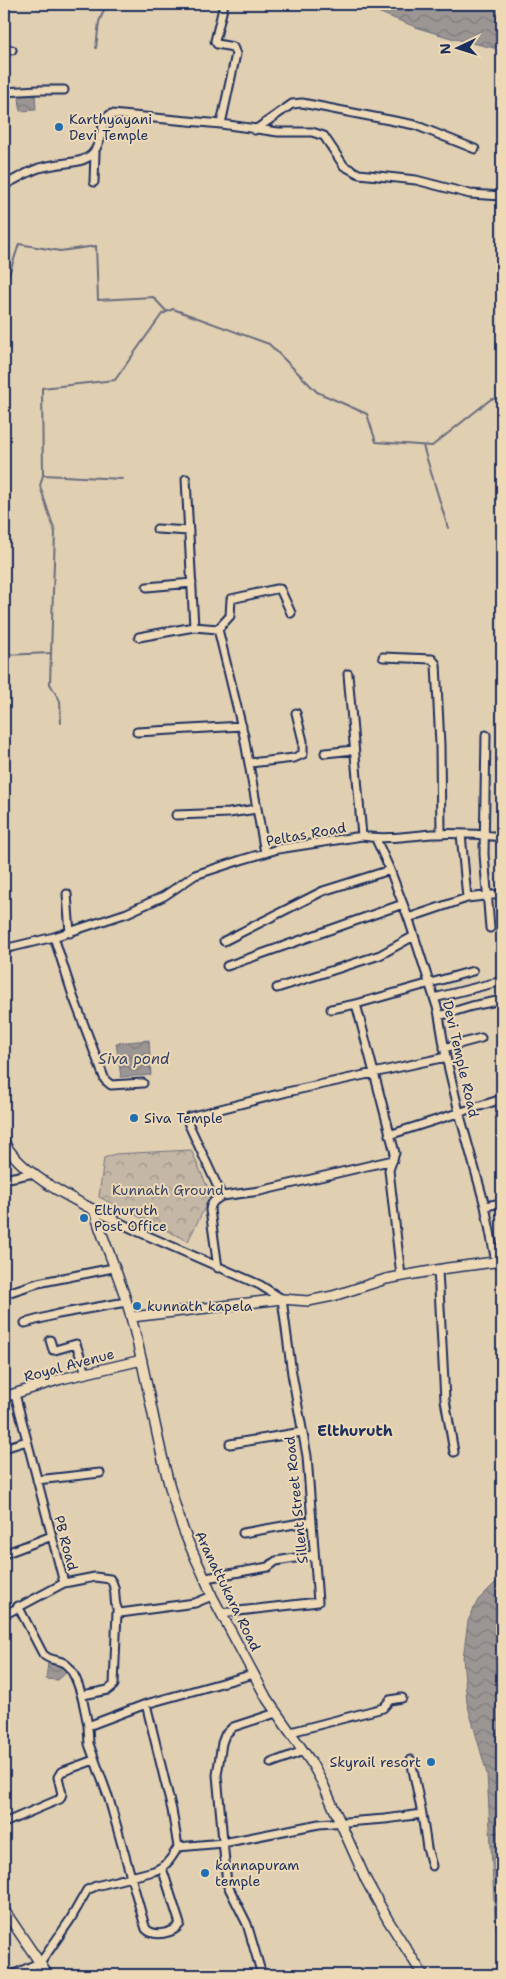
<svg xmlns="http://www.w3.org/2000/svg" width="506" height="1979" font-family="'Shantell Sans',sans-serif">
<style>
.park{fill:url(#park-crowns);stroke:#707382}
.water{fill:url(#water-waves);stroke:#686d7e}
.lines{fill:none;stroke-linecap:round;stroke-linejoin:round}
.stream{stroke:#686d7e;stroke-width:2}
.minor-casing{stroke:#1b2f5e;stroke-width:11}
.major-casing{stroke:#1b2f5e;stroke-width:12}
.minor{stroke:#eed9b7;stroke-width:7}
.major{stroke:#eed9b7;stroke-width:9}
.poi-dot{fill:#1f6fb2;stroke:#eed9b7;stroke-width:2}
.labels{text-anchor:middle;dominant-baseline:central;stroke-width:4;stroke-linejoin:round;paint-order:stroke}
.poi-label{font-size:14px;fill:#1b2f5e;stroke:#eed9b7;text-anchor:start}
.street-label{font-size:14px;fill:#1b2f5e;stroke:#eed9b7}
.park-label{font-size:14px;fill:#344369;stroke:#eed9b7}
.water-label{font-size:15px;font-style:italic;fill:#354469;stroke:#eed9b7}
.neighbourhood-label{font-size:15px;font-weight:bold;fill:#1b2f5e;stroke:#eed9b7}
</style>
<defs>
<pattern id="park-crowns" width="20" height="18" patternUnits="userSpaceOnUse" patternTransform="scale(1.25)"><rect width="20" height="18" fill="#c4b7a5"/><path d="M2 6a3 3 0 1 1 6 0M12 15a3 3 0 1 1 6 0" fill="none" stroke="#9e958a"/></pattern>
<pattern id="water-waves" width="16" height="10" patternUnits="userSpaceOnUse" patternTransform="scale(1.25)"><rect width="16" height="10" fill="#9b9693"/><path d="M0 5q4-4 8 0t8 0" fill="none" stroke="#7e7b7b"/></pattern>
</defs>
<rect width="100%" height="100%" fill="#e1cfb2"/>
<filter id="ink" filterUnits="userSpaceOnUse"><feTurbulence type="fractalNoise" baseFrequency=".02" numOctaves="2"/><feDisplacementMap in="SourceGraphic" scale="10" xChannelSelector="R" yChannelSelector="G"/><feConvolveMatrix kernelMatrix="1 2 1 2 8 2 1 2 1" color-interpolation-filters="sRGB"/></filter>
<g filter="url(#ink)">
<path class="park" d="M 191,1150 L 211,1195 L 188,1241 L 99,1197 L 104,1158 L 115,1154 Z"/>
<path class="water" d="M 358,4 L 502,4 L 502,50 L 451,38 L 418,28 Z
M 35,93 L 36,110 L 20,111 L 19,94 Z
M 149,1040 L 151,1075 L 121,1077 L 116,1043 Z
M 502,1576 L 502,1972 L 495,1918 L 487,1774 L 467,1703 L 463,1658 L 468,1621 L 478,1600 Z
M 57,1662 L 65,1665 L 66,1673 L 58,1680 L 46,1679 L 48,1663 Z"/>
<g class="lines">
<path class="stream" d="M 96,48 L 99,22 L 104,10 L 103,4
M 4,290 L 19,244 L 60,251 L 96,246 L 98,300 L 153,297 L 167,312
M 423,446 L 448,528
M 43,475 L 122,479
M 4,655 L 51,653
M 61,723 L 60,701 L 50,684 L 55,532 L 40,486 L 43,475 L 42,388 L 115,380 L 162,314 L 173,309 L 269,344 L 317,392 L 367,414 L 376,442 L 432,446 L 491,399 L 502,399"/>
<defs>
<path id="minor" d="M 4,48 L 12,50
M 4,92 L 38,90 L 64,90
M 221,124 L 236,54 L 233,47 L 217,44 L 215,41 L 224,4
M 255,130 L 292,104 L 302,103 L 415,125 L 475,149
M 94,182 L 95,152
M 4,185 C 15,180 27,172 39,168 C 80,157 97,172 104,119 L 111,114 L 221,124 L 278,132 L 312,132 L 324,136 L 344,166 L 359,174 L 416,180 L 470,194 L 502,196
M 186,479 L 194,627 L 218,629 L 244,736 L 265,853
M 157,529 L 189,531
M 147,587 L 192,583
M 218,629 L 230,616 L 231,599 L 276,589 L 280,589 L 281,591 L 291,613
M 139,637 L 194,627
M 383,657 L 432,659 L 436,664 L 440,745 L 441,834
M 348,674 L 362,836
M 137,732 L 242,726
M 486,735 L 484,854 L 490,928
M 325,753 L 354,750
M 250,763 L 294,758 L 303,754 L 303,741 L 296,713
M 176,815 L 229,813 L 257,809
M 461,834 L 467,898
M 376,839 L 390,870 L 409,920 L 438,1010 L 446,1057 L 459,1112 L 485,1206 L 496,1262
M 67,894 L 70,933
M 408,918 L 467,898 L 502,894
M 54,937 L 73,996 L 105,1080 L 111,1085 L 143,1083
M 224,941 L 323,891 L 390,870
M 4,949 L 54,937 L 127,913 L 164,896 L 195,875 L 241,860 L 278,849 L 362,836 C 385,840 408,836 432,834 C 455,833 479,834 502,837
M 227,966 L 403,904
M 277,988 L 380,955 L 414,936
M 434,998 L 502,981
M 356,1004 L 395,1153 L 389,1170 L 401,1276
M 331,1009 L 356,1004 L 473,971
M 439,1016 L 472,1006 L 502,1000
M 444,1048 L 481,1038
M 389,1135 L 502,1099
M 4,1179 L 34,1173
M 222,1196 L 189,1125 L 187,1119 L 189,1117 L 287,1092 L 446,1057
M 485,1206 L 502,1203
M 94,1210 L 139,1232 L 260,1285 L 282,1299 L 292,1374 L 307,1456 L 318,1602 L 221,1613
M 218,1268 L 210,1210 C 211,1202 215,1200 222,1196 L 260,1191 L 393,1160
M 438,1270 L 445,1400 L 454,1452
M 4,1294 L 38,1283 L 113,1268
M 25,1323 L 58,1314 L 126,1302
M 50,1340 L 53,1350 L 55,1350 L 76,1344 L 86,1373
M 15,1394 L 64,1583 L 95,1577 L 110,1579 C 119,1589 111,1604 120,1613 L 195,1603 L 212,1596
M 230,1444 L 302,1432
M 4,1448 L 27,1441
M 37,1480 L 100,1473
M 243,1533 L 312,1521
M 4,1554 L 52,1536
M 206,1578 L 268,1567 L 276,1561 L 314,1555
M 18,1606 L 43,1654 C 49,1661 57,1659 64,1663 C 79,1672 85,1710 88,1726 L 146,1704 L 172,1810 L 178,1847
M 4,1615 L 64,1583
M 83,1695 L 108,1690 L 114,1685 L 117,1611
M 146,1704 L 254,1674
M 88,1726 L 89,1744 L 109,1799 L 144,1923 L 146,1929 C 154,1937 173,1934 180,1924 L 162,1868
M 291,1732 L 383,1708 L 390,1700 L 402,1698
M 411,1760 L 422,1814
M 271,1763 L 303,1751
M 4,1823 L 60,1799 L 62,1794 L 58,1777 L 61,1772 L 94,1760
M 12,1975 L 41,1962 L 70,1920 L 87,1890 L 96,1886 L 154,1871 C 167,1866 171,1859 178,1847 L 223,1843 L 319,1824 L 385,1819 L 422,1814 L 427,1848 L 432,1866
M 262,1975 L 247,1924 L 227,1884 L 217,1775 L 222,1743 L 225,1735 L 233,1727 L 276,1713"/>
<path id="major" d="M 4,1142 C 20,1172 65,1195 94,1210 C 105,1247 123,1283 132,1321 C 150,1388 158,1457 181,1523 C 189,1548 203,1571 212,1596 L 267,1699 L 311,1762 L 323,1784 L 366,1880 L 388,1920 L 423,1975
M 132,1317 L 282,1299 L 308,1301 L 333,1296 L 386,1279 L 448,1268 L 502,1261
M 4,1397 L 61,1379 L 142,1360
M 4,1910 L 48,1975"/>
</defs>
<use href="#minor" class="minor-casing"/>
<use href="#major" class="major-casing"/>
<use href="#minor" class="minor"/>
<use href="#major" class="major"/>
</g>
</g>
<g class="poi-dot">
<circle cx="59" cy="127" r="5"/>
<circle cx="134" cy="1118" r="5"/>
<circle cx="84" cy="1218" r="5"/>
<circle cx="137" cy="1306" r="5"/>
<circle cx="431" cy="1762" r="5"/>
<circle cx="205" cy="1873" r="5"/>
</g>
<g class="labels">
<g class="poi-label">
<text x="69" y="119">Karthyayani<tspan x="69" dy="16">Devi Temple</tspan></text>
<text x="144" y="1118">Siva Temple</text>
<text x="94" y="1210">Elthuruth<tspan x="94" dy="16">Post Office</tspan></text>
<text x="147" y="1306">kunnath kapela</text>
<text x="421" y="1762" text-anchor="end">Skyrail resort</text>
<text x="215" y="1865">kannapuram<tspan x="215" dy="16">temple</tspan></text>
</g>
<g class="street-label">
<text transform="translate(306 834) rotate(-10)">Peltas Road</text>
<text transform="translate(461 1059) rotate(77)">Devi Temple Road</text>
<text transform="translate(69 1365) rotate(-15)">Royal Avenue</text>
<text transform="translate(296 1500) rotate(-96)">Sillent Street Road</text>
<text transform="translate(66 1543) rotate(75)">PB Road</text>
<text transform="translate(228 1591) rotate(64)">Aranattukara Road</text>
</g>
<g class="park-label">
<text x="168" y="1190">Kunnath Ground</text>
</g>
<g class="water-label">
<text x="134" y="1059">Siva pond</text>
</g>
<g class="neighbourhood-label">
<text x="355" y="1431">Elthuruth</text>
</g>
</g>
<rect width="506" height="1979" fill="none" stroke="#eed9b7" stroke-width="20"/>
<rect x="10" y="10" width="486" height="1959" fill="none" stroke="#1b2f5e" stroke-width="2" filter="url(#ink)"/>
<g transform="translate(458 48) rotate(266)" stroke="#eed9b7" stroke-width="4" paint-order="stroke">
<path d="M0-4L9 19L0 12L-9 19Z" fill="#1b2f5e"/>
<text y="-8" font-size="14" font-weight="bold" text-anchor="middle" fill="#1b2f5e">N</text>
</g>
</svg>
